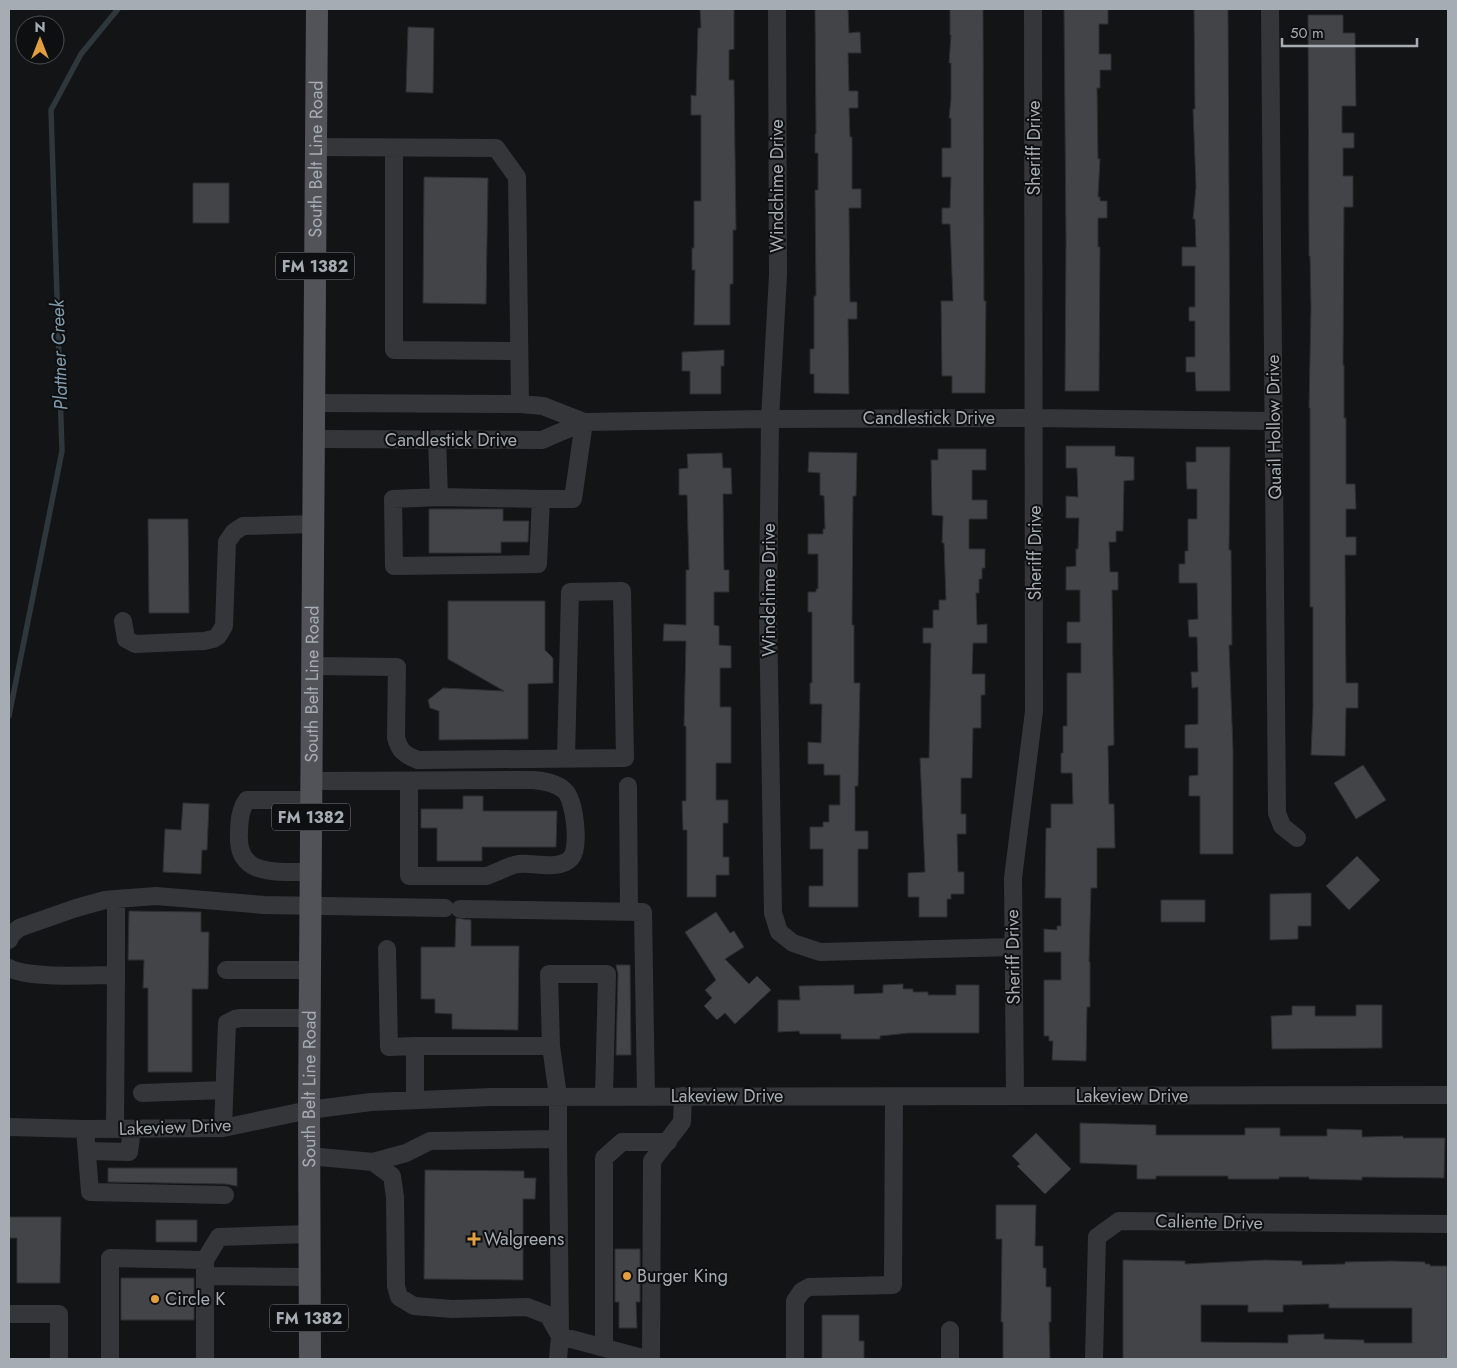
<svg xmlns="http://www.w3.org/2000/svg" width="1457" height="1368" font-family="Jost,sans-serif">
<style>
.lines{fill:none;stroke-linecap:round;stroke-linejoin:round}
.stream{stroke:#2e373c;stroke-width:5.5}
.building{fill:#434448;stroke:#2e2e31;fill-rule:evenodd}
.minor{stroke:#35363a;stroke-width:18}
.major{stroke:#515358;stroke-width:22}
.poi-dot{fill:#e29f3f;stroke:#0e0f10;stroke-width:2}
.labels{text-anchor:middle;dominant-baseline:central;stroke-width:4;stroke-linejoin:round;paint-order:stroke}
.shield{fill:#0e0f10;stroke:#787d83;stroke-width:1}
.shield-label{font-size:16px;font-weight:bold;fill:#a6acb4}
.street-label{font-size:18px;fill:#a6acb4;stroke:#0e0f10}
.poi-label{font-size:18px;fill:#a6acb4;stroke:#0e0f10;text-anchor:start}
.water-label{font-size:19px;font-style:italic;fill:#809bac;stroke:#0e0f10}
</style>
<rect width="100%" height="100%" fill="#131415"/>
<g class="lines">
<path class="stream" d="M 9,716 L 62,451 L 51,110 L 81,54 L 118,9"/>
</g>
<path class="building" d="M 700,9 L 734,9 L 734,49 L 729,50 L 729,80 L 734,80 L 736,230 L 733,230 L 733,284 L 730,284 L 730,325 L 694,325 L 695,270 L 692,270 L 692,248 L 694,248 L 694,201 L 701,201 L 701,115 L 691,115 L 691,95 L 696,96 L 698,28 L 701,28 Z
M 815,9 L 848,9 L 849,33 L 860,32 L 861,53 L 848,53 L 849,91 L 858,91 L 858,108 L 849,108 L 850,137 L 852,137 L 852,189 L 861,189 L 861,208 L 849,208 L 850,302 L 857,302 L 857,319 L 848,319 L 849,394 L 814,393 L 814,374 L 810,374 L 810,349 L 814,349 L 814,296 L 816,296 L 815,190 L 818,190 L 818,153 L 815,153 L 815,134 L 816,134 Z
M 950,9 L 983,9 L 984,301 L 986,301 L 985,393 L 952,393 L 952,376 L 942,376 L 941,301 L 953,301 L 950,224 L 942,224 L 942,208 L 950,208 L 951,177 L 942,177 L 942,148 L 951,148 L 951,118 L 949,118 L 951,99 L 951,63 L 949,63 L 951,35 L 950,35 Z
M 1064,9 L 1108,9 L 1108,24 L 1099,24 L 1099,54 L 1111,54 L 1111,70 L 1100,70 L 1100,88 L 1097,88 L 1098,159 L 1100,159 L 1098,197 L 1100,197 L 1100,201 L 1107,201 L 1107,218 L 1098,218 L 1098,247 L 1100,247 L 1099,391 L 1065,391 L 1066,240 Z
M 1194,9 L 1228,9 L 1230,391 L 1196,391 L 1195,372 L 1186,372 L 1186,357 L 1195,357 L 1195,321 L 1189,321 L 1189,307 L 1195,307 L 1195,266 L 1182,266 L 1182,247 L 1196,247 L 1195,219 L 1193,219 L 1196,187 L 1193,109 L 1195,109 Z
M 1308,15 L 1343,15 L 1343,33 L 1355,33 L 1356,106 L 1342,106 L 1342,133 L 1354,133 L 1354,148 L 1343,148 L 1343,176 L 1353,176 L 1353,207 L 1344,207 L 1343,365 L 1344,365 L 1344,418 L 1346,418 L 1346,484 L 1355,484 L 1356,509 L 1346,509 L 1346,537 L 1356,537 L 1356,555 L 1345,555 L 1346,683 L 1358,683 L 1358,708 L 1346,708 L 1345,756 L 1311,755 L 1313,708 L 1313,607 L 1310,607 L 1310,408 L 1309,408 L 1311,308 L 1310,256 L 1309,256 Z
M 408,27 L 434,28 L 433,93 L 406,92 Z
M 424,177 L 488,178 L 486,304 L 423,303 Z
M 193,183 L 229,183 L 229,223 L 193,223 Z
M 724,350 L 724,366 L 721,366 L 721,394 L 690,394 L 690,371 L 682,371 L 682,352 Z
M 1066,446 L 1115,446 L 1115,456 L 1134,457 L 1134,480 L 1124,481 L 1123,531 L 1116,531 L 1116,542 L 1109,542 L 1110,572 L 1118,572 L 1118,590 L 1112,590 L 1114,745 L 1108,746 L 1109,804 L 1114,804 L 1115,848 L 1097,848 L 1097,888 L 1091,888 L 1089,962 L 1090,962 L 1090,1007 L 1087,1007 L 1086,1061 L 1052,1060 L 1053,1041 L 1049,1041 L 1049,1036 L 1044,1036 L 1044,980 L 1061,980 L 1061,952 L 1044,952 L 1044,929 L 1057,930 L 1057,926 L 1061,926 L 1061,898 L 1045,898 L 1046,828 L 1051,828 L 1051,804 L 1073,804 L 1072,773 L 1061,773 L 1061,753 L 1063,753 L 1063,726 L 1067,726 L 1067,673 L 1081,673 L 1081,643 L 1067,643 L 1067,622 L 1080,622 L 1080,590 L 1066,590 L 1066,567 L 1076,566 L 1076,549 L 1078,549 L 1079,518 L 1066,518 L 1066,496 L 1078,497 L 1077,468 L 1066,468 Z
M 1196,447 L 1230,447 L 1229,550 L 1231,550 L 1232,645 L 1229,645 L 1233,750 L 1233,854 L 1200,854 L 1200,796 L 1189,796 L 1189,776 L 1198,775 L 1198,748 L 1185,748 L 1185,725 L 1198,724 L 1198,687 L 1192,688 L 1191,672 L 1198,672 L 1197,637 L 1189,637 L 1188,620 L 1198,619 L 1197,583 L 1179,583 L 1179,564 L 1185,564 L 1185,551 L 1188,551 L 1188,519 L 1197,519 L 1197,489 L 1187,489 L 1186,462 L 1196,462 Z
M 938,449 L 986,449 L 986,470 L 972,470 L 972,500 L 987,500 L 987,519 L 969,519 L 969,549 L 985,549 L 985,568 L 982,568 L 982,579 L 979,579 L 979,593 L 976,593 L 977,625 L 987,624 L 987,643 L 973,643 L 972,674 L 985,674 L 985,695 L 981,695 L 981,728 L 973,728 L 972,778 L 961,778 L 961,814 L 966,814 L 966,834 L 957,834 L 958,872 L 964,872 L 964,894 L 951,894 L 951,899 L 947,899 L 947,917 L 919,917 L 919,897 L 908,897 L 908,873 L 925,872 L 920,758 L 929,758 L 931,643 L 923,643 L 923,628 L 933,628 L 933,610 L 939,610 L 939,600 L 946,600 L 944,543 L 942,543 L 943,516 L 932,515 L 931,460 L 938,460 Z
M 809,452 L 857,453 L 856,496 L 853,496 L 852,625 L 854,625 L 854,683 L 860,683 L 858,786 L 855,786 L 855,831 L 868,831 L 868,849 L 858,849 L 858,907 L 809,907 L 809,886 L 823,886 L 823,849 L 810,849 L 810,827 L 823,827 L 823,822 L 829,822 L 829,805 L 840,805 L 840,775 L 824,775 L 824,764 L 808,764 L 808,742 L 821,743 L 822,704 L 810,704 L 810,683 L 812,683 L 812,612 L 808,612 L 808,592 L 816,592 L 816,589 L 818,589 L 818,554 L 808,554 L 808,534 L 823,534 L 823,529 L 825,529 L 824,496 L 820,495 L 820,473 L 808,472 Z
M 722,453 L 723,468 L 731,468 L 732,494 L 723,494 L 724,570 L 729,570 L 729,592 L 714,592 L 714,625 L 719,626 L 719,645 L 731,646 L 731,668 L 720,668 L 720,707 L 731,707 L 731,763 L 716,763 L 716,800 L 728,800 L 728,823 L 723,823 L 723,857 L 729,857 L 729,875 L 716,875 L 716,897 L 687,897 L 687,830 L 683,830 L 682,801 L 686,801 L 686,726 L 684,726 L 686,641 L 663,641 L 664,624 L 686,625 L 686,570 L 689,570 L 687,495 L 679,495 L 679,469 L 688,468 L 687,454 Z
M 429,509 L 503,509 L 503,521 L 529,521 L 528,542 L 501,542 L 501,553 L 429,553 Z
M 148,519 L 188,519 L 189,613 L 149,613 Z
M 448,601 L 545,601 L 545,650 L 553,658 L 553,683 L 528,684 L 528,739 L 439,740 L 439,711 L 430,708 L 428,700 L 443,688 L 504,691 L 448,659 Z
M 1363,765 L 1386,800 L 1356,819 L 1334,783 Z
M 463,796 L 483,796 L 483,811 L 557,811 L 556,847 L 482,847 L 482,861 L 437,861 L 437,828 L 421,828 L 421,809 L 463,809 Z
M 183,803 L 209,804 L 207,850 L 202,850 L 201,874 L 163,872 L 165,829 L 181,830 Z
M 1357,856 L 1380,880 L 1349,910 L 1326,886 Z
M 1311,893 L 1311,926 L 1298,926 L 1298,939 L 1270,940 L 1270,894 Z
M 1161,900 L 1205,900 L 1205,922 L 1161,922 Z
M 129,911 L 201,912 L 201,932 L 209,932 L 208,989 L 192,989 L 192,1072 L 148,1072 L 148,988 L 143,988 L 144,960 L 128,960 Z
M 716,912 L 730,933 L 734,931 L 744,947 L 725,959 L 749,984 L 757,976 L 771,990 L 735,1024 L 725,1013 L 717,1020 L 704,1006 L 712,998 L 705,990 L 716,980 L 685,932 Z
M 456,918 L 471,920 L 471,946 L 519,946 L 518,1030 L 452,1029 L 452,1014 L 435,1013 L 435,999 L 421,999 L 421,947 L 455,947 Z
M 616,965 L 630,965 L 631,1055 L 616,1055 L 618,974 Z
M 903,984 L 903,989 L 913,989 L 913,992 L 928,992 L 928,995 L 956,995 L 956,985 L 979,985 L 979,1033 L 909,1033 L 880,1036 L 880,1039 L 841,1039 L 841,1034 L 800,1034 L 799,1031 L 778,1032 L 778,1000 L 800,1000 L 799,986 L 854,985 L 854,994 L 883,993 L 883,985 Z
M 1356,1005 L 1382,1005 L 1382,1048 L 1272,1049 L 1271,1016 L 1292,1015 L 1292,1006 L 1315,1006 L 1315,1016 L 1356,1016 Z
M 1080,1123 L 1156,1125 L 1156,1135 L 1245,1135 L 1245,1128 L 1280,1128 L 1280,1136 L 1327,1136 L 1327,1129 L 1362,1130 L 1362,1137 L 1403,1136 L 1403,1138 L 1445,1138 L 1444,1178 L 1362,1177 L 1362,1180 L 1309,1179 L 1309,1177 L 1279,1177 L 1279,1179 L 1228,1179 L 1228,1176 L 1156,1176 L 1156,1179 L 1137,1179 L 1137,1165 L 1080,1163 Z
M 1036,1133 L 1071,1169 L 1045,1194 L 1017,1166 L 1020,1164 L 1012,1156 Z
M 108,1168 L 237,1168 L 237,1186 L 225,1184 L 108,1182 Z
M 425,1170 L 524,1171 L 524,1178 L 536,1178 L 535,1199 L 523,1199 L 523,1280 L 424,1279 Z
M 996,1205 L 1036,1205 L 1035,1246 L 1043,1246 L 1043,1268 L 1046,1268 L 1046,1287 L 1051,1287 L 1051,1322 L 1049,1322 L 1050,1359 L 1003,1359 L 1003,1322 L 1001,1322 L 1002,1239 L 996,1239 Z
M 9,1217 L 61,1217 L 60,1283 L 17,1283 L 17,1238 L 9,1238 Z
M 156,1220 L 197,1220 L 197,1242 L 156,1242 Z
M 615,1249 L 640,1249 L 640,1302 L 636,1302 L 637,1328 L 619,1328 L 619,1302 L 615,1302 Z
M 1123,1260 L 1185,1261 L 1185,1264 L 1266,1260 L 1302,1261 L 1302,1265 L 1345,1264 L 1345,1262 L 1391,1261 L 1425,1262 L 1425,1264 L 1430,1264 L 1430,1266 L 1447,1266 L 1447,1359 L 1123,1359 ZM 1329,1304 L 1329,1308 L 1412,1308 L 1412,1343 L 1364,1343 L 1364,1340 L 1324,1339 L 1324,1334 L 1288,1335 L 1288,1343 L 1201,1342 L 1201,1305 L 1248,1305 L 1248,1312 L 1283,1312 L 1283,1305 Z
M 121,1278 L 194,1278 L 194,1320 L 121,1320 Z
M 822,1315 L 859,1315 L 859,1341 L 864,1341 L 864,1359 L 822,1359 Z"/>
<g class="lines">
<path class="minor" d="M 777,9 L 778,275 L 770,419 L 768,612 L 773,913 L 779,932 L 793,943 L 820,952 L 1013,947
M 1270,9 L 1277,813 L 1282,826 L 1297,838
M 316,147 L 496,148 L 517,177 L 520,404
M 394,148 L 394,350 L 519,351
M 315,403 L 520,404 L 543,406 L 584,422 L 770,419 L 1034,418 L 1274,421
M 314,439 L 542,440 L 584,422
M 437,439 L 439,497 L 393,499 L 394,566 L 538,564 L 541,499 L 573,499 L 584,422
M 439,497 L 541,499
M 123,621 L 126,639 L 135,644 L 204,641 L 213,639 L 218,636 L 224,626 L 227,542 L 234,532 L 243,526 L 314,524
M 313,666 L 397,667 L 396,737 C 399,751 405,755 418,760 L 625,758 L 622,591 L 570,592 L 566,758
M 312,781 L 533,780 C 545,781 557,783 565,791 C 575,801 580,848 571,858 C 559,871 534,862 518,864 C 507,866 497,873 486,876 L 409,876 L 409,781
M 628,786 L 629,912
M 311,872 C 280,871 236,879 239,833 C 239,822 240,809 247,800 L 312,800
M 460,909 L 643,912 L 646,1096
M 9,940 L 11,935 L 19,928 L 76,908 L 105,900 L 116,899 L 156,896 L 264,905 L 445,908
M 387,949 L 389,1047 L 415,1046 L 415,1099
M 9,968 C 30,979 90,975 116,975 L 115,1129
M 226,970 L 310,970
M 116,975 L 116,899
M 415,1046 L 551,1046 L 549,974 L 607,974 L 604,1096
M 142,1093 L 224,1090
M 1015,1096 L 1013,878 L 1034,711 L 1033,9
M 9,1127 L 85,1129 L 223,1128 L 309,1110 L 371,1102 L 491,1097 L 1448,1095
M 223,1128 L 227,1023 L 235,1019 L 241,1018 L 310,1018
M 85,1129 L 90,1192 L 225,1195
M 558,1139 L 560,1336 L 558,1359
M 87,1151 L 129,1152 L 132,1129
M 309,1156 L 373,1162 L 392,1176 L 395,1197 L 396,1286 L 399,1297 L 414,1306 L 452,1309 L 527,1307 L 548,1315 L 560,1336 L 646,1359
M 373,1162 L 406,1153 L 430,1141 L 558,1139 L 558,1096 L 551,1046
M 205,1260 L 219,1237 L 309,1234
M 205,1276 L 309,1277
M 9,1314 L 59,1314 L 59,1359
M 950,1330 L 950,1359
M 604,1348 L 604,1158 L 622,1142 L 668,1142
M 110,1359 L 110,1258 L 205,1260 L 205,1359
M 651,1359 L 652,1161 L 682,1122 L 683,1096
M 795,1359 L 795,1301 L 802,1291 L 809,1287 L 893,1285 L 894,1096
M 1094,1359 L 1097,1237 L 1119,1221 L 1448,1224"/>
<path class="major" id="s1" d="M 310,1359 L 309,1110 L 317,9"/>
</g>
<g class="poi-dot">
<path d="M471.5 1231.5h5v5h5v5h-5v5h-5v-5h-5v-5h5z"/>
<circle cx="627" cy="1276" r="5"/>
<circle cx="155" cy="1299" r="5"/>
</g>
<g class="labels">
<g class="shield">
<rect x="276" y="252.5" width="78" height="27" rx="4"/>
<rect x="272" y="803.5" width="78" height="27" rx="4"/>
<rect x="270" y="1304.5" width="78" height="27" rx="4"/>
</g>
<g class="shield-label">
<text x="315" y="266">FM 1382</text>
<text x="311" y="817">FM 1382</text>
<text x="309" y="1318">FM 1382</text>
</g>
<g class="street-label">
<text transform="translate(1034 148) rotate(-90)">Sheriff Drive</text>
<text stroke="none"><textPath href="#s1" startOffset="1200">South Belt Line Road</textPath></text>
<text transform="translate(777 186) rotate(-90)">Windchime Drive</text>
<text x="929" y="418">Candlestick Drive</text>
<text transform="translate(1274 427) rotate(-91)">Quail Hollow Drive</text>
<text x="451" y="440">Candlestick Drive</text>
<text transform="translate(1035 553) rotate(-90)">Sheriff Drive</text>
<text transform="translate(769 590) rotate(-90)">Windchime Drive</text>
<text stroke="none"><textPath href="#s1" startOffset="675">South Belt Line Road</textPath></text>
<text transform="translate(1013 957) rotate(-91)">Sheriff Drive</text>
<text stroke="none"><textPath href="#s1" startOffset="270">South Belt Line Road</textPath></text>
<text x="727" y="1096">Lakeview Drive</text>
<text x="1132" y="1096">Lakeview Drive</text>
<text transform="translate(175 1127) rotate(-2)">Lakeview Drive</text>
<text transform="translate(1209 1222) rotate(1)">Caliente Drive</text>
</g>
<g class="poi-label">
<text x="484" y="1239">Walgreens</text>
<text x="637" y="1276">Burger King</text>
<text x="165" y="1299">Circle K</text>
</g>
<g class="water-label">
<text transform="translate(59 355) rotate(-92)">Plattner Creek</text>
</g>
</g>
<rect width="1457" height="1368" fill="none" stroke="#a6acb4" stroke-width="20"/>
<g transform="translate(40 40)"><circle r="24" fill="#0e0f10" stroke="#4b4e52"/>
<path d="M0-4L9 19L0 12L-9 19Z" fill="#e29f3f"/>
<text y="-8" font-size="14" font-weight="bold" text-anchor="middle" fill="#a6acb4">N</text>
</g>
<path d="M1282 38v8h135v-8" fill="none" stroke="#a6acb4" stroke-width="2.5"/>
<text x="1290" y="38" font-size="15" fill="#a6acb4" stroke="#0e0f10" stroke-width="4" paint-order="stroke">50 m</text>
</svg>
